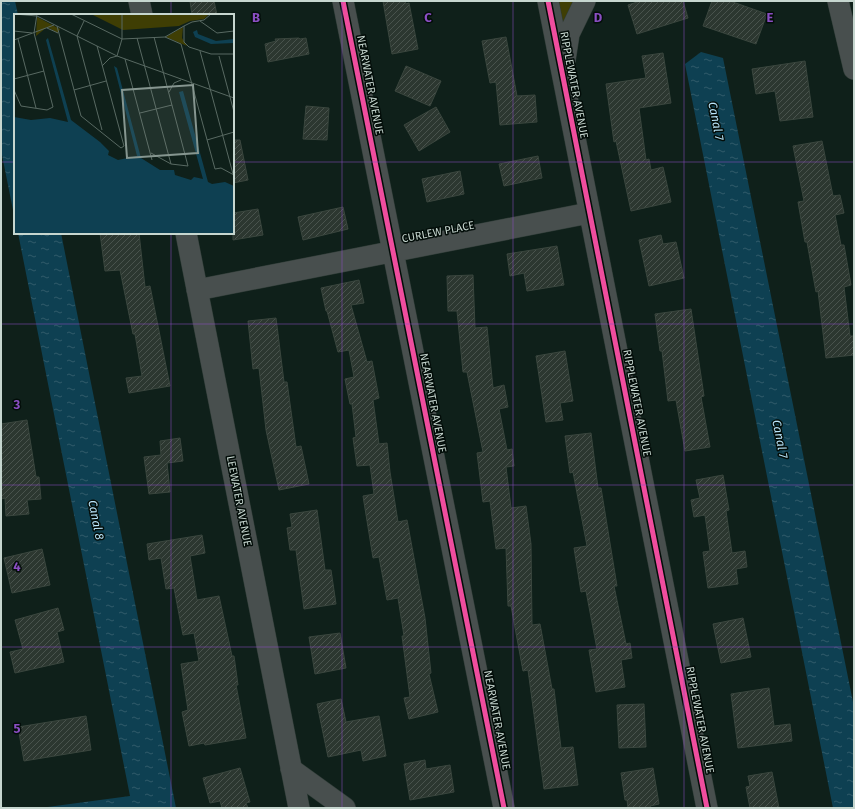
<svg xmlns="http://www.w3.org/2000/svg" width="855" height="809" font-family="'Fira Sans',sans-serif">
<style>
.green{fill:#3f3e04}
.water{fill:url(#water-ripples)}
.building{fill:url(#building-hatch);stroke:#3a463e}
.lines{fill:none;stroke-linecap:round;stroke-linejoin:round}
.minor-casing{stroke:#2e3b36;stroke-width:22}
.minor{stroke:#484f4e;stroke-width:21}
.cycleway-casing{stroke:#030d09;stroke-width:8}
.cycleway{stroke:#ef4d9e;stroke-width:5}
.grid{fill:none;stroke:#8a4ec2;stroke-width:1;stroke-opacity:0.55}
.labels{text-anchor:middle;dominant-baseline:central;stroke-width:3;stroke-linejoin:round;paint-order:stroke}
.street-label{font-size:11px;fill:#c6d6cf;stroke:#030d09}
.water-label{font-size:12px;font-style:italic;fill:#b9e5fb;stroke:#030d09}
.inset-road{fill:none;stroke:#586962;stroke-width:1}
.view{fill:#869690;fill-opacity:0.15;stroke:#869690;stroke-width:2}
.inset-edge{fill:none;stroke:#c6d6cf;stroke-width:2}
.grid-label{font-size:13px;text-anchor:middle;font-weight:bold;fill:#8a4ec2;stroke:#030d09;stroke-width:3;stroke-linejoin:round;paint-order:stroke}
</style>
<defs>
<pattern id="water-ripples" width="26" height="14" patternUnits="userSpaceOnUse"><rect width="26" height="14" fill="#0e4052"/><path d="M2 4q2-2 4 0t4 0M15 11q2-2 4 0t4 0" fill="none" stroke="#305b6a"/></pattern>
<pattern id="building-hatch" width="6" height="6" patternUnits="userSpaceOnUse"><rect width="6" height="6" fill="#2c3730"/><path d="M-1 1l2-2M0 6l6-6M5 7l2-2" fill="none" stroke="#49534d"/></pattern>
</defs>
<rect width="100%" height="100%" fill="#0f201a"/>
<path class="green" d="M 551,1 L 582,1 L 566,29 Z"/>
<path class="water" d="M 1,1 L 15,1 L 18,15 L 15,15 L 15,220 L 1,150 Z
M 701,52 L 723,58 L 854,707 L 854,808 L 833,808 L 685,64 Z
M 18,233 L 61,233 L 176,808 L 40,808 L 130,796 Z"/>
<path class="building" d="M 190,1 L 214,1 L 217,15 L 192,15 Z
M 383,1 L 405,1 L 406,4 L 409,3 L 418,49 L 392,54 Z
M 640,1 L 683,1 L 688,18 L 637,34 L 628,5 Z
M 712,1 L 730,1 L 767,14 L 756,44 L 703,26 Z
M 506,37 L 517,96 L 535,95 L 537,122 L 500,125 L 496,82 L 490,83 L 482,41 Z
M 299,38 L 300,39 L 306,38 L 309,54 L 268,62 L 265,44 L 276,41 L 275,39 Z
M 663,53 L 671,103 L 639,108 L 646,160 L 649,159 L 651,170 L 663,167 L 671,202 L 631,211 L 616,141 L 614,142 L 606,84 L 646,78 L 642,56 Z
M 805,61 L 813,117 L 780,121 L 775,91 L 756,94 L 752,69 Z
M 406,66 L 441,81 L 430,106 L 395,91 Z
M 306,106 L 329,108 L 327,140 L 303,139 Z
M 436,107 L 450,132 L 419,151 L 404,125 Z
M 233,140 L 240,140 L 248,180 L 233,183 Z
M 822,141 L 833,196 L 840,195 L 844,213 L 835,215 L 841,245 L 844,245 L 851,285 L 844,287 L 850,336 L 854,336 L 854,355 L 826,358 L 818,291 L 816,292 L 807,242 L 805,242 L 798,202 L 804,201 L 793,146 Z
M 538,156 L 542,178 L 504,186 L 499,164 Z
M 460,171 L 464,194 L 427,202 L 422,179 Z
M 343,207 L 348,229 L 303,240 L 298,217 Z
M 258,209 L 263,235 L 233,240 L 233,213 Z
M 100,233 L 139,233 L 145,287 L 150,286 L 170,386 L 129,393 L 126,378 L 142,376 L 135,334 L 133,334 L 120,270 L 105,271 Z
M 661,235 L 663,244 L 676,242 L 684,278 L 649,286 L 639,240 Z
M 557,246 L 564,285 L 527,291 L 524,273 L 510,276 L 507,254 Z
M 473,275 L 475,328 L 487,327 L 493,388 L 504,385 L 508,407 L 499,409 L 507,450 L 512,449 L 514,466 L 506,467 L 511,508 L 526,506 L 531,544 L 532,625 L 540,624 L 552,689 L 554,689 L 561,748 L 573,747 L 578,785 L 544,789 L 528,670 L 523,671 L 511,606 L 508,606 L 506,548 L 496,549 L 490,501 L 483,502 L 477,453 L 483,452 L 467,372 L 463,372 L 457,311 L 448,311 L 447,276 Z
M 359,280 L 364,303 L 351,305 L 367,362 L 372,361 L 379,398 L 373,400 L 379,444 L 387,443 L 390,472 L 398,522 L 407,520 L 425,618 L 431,673 L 429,674 L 438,712 L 409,719 L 404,698 L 410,697 L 402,636 L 404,636 L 398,598 L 387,600 L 379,557 L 373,558 L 363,496 L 374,494 L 370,465 L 357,466 L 353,438 L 356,437 L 352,404 L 350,404 L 345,379 L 354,377 L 349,350 L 338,352 L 327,311 L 326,311 L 321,288 Z
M 691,309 L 704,396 L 701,397 L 710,447 L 685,451 L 676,400 L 668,401 L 662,351 L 660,351 L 655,314 Z
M 276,318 L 284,382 L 287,382 L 296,447 L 301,446 L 309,484 L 279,490 L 266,430 L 259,368 L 253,369 L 248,321 Z
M 565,351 L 573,401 L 560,403 L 563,420 L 546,422 L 536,356 Z
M 27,420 L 36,477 L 39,477 L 41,499 L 27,500 L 29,514 L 6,516 L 5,498 L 1,499 L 1,424 Z
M 591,433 L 598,488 L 601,488 L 617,586 L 614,586 L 626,644 L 630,643 L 632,658 L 621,660 L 625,687 L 596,692 L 589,650 L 597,649 L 586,591 L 581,592 L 574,548 L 587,546 L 573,472 L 570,473 L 565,436 Z
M 180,438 L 183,461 L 167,463 L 170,492 L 149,494 L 144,457 L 161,455 L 160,441 Z
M 723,475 L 729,510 L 726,511 L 732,553 L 745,551 L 747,567 L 736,569 L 738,584 L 708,588 L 703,552 L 710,551 L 705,515 L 694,517 L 691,500 L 700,498 L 696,480 Z
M 317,510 L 325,570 L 331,570 L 336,604 L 304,609 L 296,550 L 290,550 L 287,528 L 292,527 L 290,514 Z
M 202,535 L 205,553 L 190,556 L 197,600 L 219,596 L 232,656 L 234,656 L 238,685 L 236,685 L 246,738 L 205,745 L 204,743 L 189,746 L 182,712 L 188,710 L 181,664 L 199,661 L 194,633 L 183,635 L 174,588 L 166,589 L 161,558 L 149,560 L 147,544 Z
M 42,549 L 50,585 L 12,593 L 4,558 Z
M 58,608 L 64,630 L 57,632 L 64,662 L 15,673 L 10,652 L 23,649 L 15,620 Z
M 743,618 L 751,657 L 721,663 L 713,624 Z
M 340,633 L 346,668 L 315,674 L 309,637 Z
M 769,688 L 774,726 L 790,724 L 792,741 L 738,748 L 731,694 Z
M 341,699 L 346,722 L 379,716 L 386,756 L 363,761 L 361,750 L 328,757 L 317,704 Z
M 644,704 L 646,747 L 619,748 L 617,705 Z
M 86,716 L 91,750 L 24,761 L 18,727 Z
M 425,760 L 426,769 L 450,765 L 454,792 L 410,800 L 404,764 Z
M 240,768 L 250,802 L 246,803 L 248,808 L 222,808 L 220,801 L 210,803 L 203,778 Z
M 653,768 L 659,804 L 650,806 L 651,808 L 628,808 L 627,800 L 625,800 L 621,773 Z
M 772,772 L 779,808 L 750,808 L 746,787 L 750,786 L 748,776 Z"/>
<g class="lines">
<defs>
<path id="minor" d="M 139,1 L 142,15
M 343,1 L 504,808
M 548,1 L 707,808
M 838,1 L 854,69
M 565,60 L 569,34 L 585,1
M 186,233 L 299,808
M 197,290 L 589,213
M 291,769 L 345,808"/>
</defs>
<use href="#minor" class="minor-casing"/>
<use href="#minor" class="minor"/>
<defs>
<path id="cycleway" d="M 343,1 L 504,808
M 548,1 L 707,808"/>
</defs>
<use href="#cycleway" class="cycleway-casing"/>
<use href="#cycleway" class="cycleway"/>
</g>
<path class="grid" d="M 171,1 L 171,15M 342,1 L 342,808M 513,1 L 513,808M 684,1 L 684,808M 1,162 L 15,162M 233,162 L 854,162M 171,233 L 171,808M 1,324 L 854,324M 1,485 L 854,485M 1,647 L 854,647"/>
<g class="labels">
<g class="street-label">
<text transform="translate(370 85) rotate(79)">NEARWATER AVENUE</text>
<text transform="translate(574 85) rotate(79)">RIPPLEWATER AVENUE</text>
<text transform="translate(438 232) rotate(-11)">CURLEW PLACE</text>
<text transform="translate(433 403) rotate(79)">NEARWATER AVENUE</text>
<text transform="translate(637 403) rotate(79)">RIPPLEWATER AVENUE</text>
<text transform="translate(239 501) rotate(79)">LEEWATER AVENUE</text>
<text transform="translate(497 720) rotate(79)">NEARWATER AVENUE</text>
<text transform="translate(700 720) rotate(79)">RIPPLEWATER AVENUE</text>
</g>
<g class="water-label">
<text transform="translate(716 121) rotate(79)">Canal 7</text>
<text transform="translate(780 439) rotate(79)">Canal 7</text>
<text transform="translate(96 520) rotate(79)">Canal 8</text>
</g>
</g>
<g transform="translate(14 14)">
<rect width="220" height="220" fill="#0f201a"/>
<path d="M 77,0 L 195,0 L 190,5 L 176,7 L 165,12 L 109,16 ZM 23,3 L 46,15 L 44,19 L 33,13 L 22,22 ZM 169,13 L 168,24 L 173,32 L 152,23 Z" fill="#3f3e04"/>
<path d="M 183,16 L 184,20 L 202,27 L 220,25 L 220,29 L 197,30 L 181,23 L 179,18 ZM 34,24 L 57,106 L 86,128 L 95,137 L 94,141 L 104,146 L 123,142 L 100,52 L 103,54 L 127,144 L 146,156 L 160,156 L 161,161 L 177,166 L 180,163 L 189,165 L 165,78 L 169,77 L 194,168 L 198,170 L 211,168 L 220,172 L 220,220 L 0,220 L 0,103 L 17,106 L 36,104 L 54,108 L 32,26 Z" fill="#0e4052"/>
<path class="inset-road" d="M 0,0 L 23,2 L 103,42 L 220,84M 57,0 L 108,25 L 151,23 L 170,12M 197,0 L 190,6 L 178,8 L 170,12 L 170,28 L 175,33 L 197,40 L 220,40M 70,7 L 63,22 L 88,116M 186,7 L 203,19 L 220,17M 43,12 L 67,102 L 107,134 L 110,132 L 83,32M 33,14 L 44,19M 0,17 L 18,19M 151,23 L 167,30M 123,24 L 157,150M 4,25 L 22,94M 0,26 L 40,11M 167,30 L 201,155 L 207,154 L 220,161M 186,37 L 219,160M 205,42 L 220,98M 111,45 L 138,146M 88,52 L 96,44 L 103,42 L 108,25 L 108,0M 0,65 L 30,57M 0,76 L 7,92 L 33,96 L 39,93 L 20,19 L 23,0M 60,76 L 92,67M 155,78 L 160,69 L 167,66M 126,99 L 158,91M 193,126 L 220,118M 137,139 L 157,150 L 174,152 L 140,23"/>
<path class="view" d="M 179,71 L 184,139 L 113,144 L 108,76 Z"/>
<rect width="220" height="220" class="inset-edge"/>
</g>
<g class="grid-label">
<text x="256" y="22">B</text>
<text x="428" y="22">C</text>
<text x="598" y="22">D</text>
<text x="770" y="22">E</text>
<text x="17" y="409">3</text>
<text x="17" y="571">4</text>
<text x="17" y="733">5</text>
</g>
<rect width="855" height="809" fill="none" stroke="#c6d6cf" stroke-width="4"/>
</svg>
